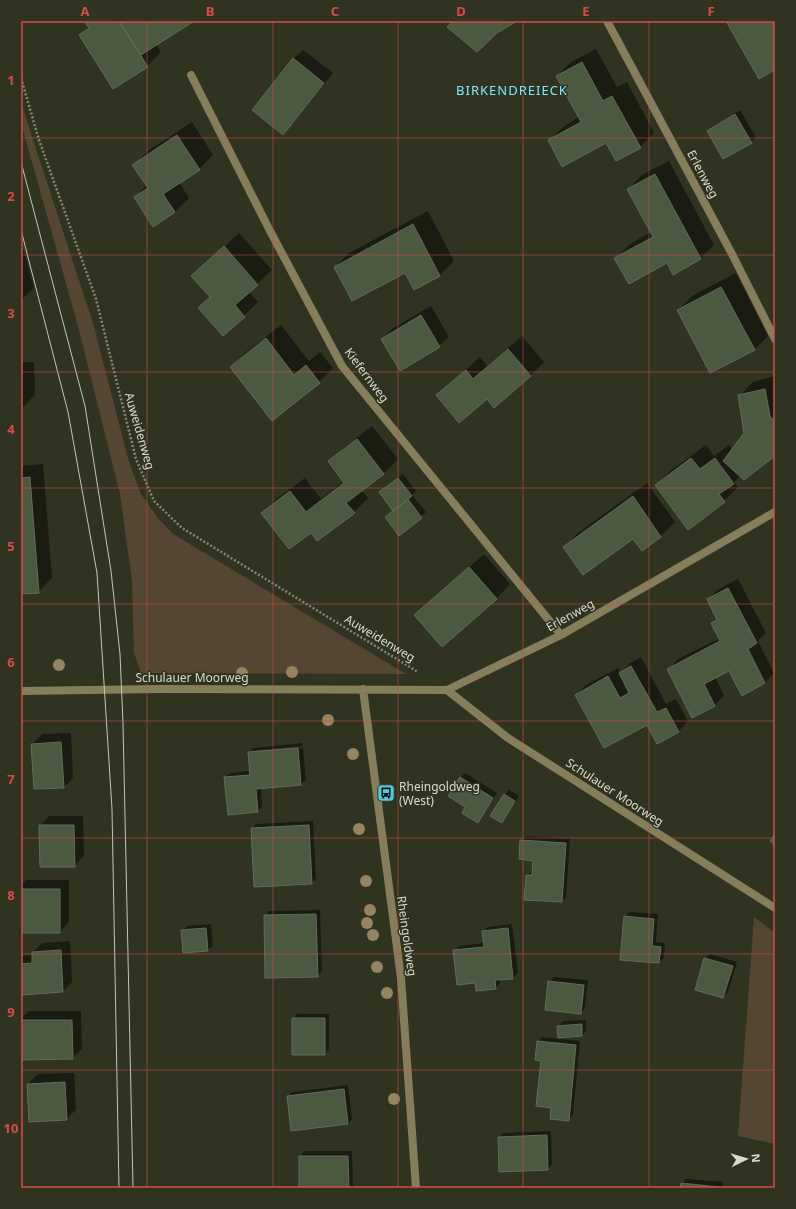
<svg xmlns="http://www.w3.org/2000/svg" width="796" height="1209" font-family="'Noto Sans',sans-serif">
<style>
.green{fill:#544632}
.shadow{fill:#0007}
.building{fill:#4a5940;stroke:#626c5b}
.lines{fill:none;stroke-linecap:round;stroke-linejoin:round}
.path{stroke:#858778;stroke-width:2.5;stroke-dasharray:2 2;stroke-linecap:butt}
.street{stroke:#867d5d;stroke-width:8}
.tram{stroke:#c3c5b9;stroke-width:1}
.tree{fill:#958361}
.grid{fill:none;stroke:#d74c4a;stroke-width:1;stroke-opacity:0.55}
.labels{text-anchor:middle;dominant-baseline:central;stroke-width:3;stroke-linejoin:round;paint-order:stroke}
.street-label{font-size:12px;fill:#d9dbd0;stroke:#313321}
.poi-label{font-size:12px;fill:#d9dbd0;stroke:#313321;text-anchor:start}
.neighbourhood-label{font-size:13px;letter-spacing:1px;fill:#7ee7f8;stroke:#313321}
.neatline{fill:none;stroke:#d74c4a;stroke-width:1.5}
.grid-label{font-size:13px;text-anchor:middle;font-weight:bold;fill:#d74c4a}
</style>
<rect width="100%" height="100%" fill="#313321"/>
<path class="green" d="M 21,103 L 93,323 L 129,462 L 141,494 L 158,518 L 173,534 L 406,674 L 141,673 L 134,653 L 132,581 L 120,494 L 78,326 L 21,123 Z
M 754,917 L 775,933 L 775,1144 L 738,1136 Z"/>
<path class="shadow" d="M 86,21 L 192,21 L 156,44 L 161,52 L 147,66 L 114,87 L 80,35 L 89,26 Z
M 596,49 L 617,87 L 627,82 L 654,133 L 640,147 L 606,142 L 549,141 L 563,127 L 579,117 L 557,76 L 571,62 Z
M 303,50 L 333,73 L 283,134 L 293,59 Z
M 740,110 L 756,137 L 751,142 L 708,131 Z
M 192,122 L 213,155 L 199,169 L 179,182 L 189,198 L 175,212 L 135,197 L 147,185 L 134,165 L 148,151 Z
M 669,161 L 714,245 L 700,259 L 667,262 L 616,258 L 630,244 L 651,232 L 628,189 L 642,175 Z
M 428,211 L 454,261 L 440,275 L 415,288 L 406,272 L 335,267 L 349,253 Z
M 239,233 L 272,270 L 249,292 L 258,302 L 224,335 L 199,308 L 210,297 L 192,276 Z
M 21,241 L 34,288 L 21,300 Z
M 736,273 L 768,336 L 754,350 L 678,310 L 692,296 Z
M 431,306 L 449,337 L 439,346 L 382,339 L 392,329 Z
M 281,325 L 309,361 L 320,352 L 333,368 L 319,382 L 231,367 L 245,353 Z
M 522,336 L 544,362 L 530,376 L 487,398 L 437,396 L 480,357 L 487,366 Z
M 21,362 L 34,362 L 35,395 L 21,409 Z
M 775,376 L 775,454 L 741,475 L 734,482 L 738,487 L 724,501 L 656,485 L 670,471 L 706,445 L 714,456 L 729,445 L 733,450 L 746,434 L 739,396 L 753,382 Z
M 372,426 L 398,459 L 384,473 L 361,490 L 368,498 L 354,512 L 311,531 L 262,513 L 276,499 L 305,478 L 321,499 L 344,481 L 330,462 L 344,448 Z
M 43,464 L 52,578 L 38,592 L 21,593 L 21,466 Z
M 403,474 L 416,491 L 412,495 L 426,512 L 399,534 L 394,511 L 384,488 Z
M 647,483 L 675,522 L 661,536 L 642,549 L 634,537 L 564,547 L 578,533 Z
M 484,554 L 510,584 L 497,598 L 415,615 Z
M 738,579 L 766,633 L 758,641 L 774,673 L 765,683 L 742,694 L 730,670 L 715,677 L 724,696 L 715,705 L 669,669 L 678,659 L 720,638 L 712,624 L 718,618 L 708,600 L 717,590 Z
M 641,657 L 666,704 L 676,699 L 688,721 L 679,731 L 658,742 L 647,724 L 576,695 L 586,685 L 618,668 L 620,673 L 630,663 Z
M 71,733 L 73,778 L 64,787 L 32,744 L 42,734 Z
M 302,743 L 303,746 L 252,751 L 252,753 L 303,748 L 306,780 L 301,784 L 261,788 L 262,806 L 258,811 L 225,777 L 230,773 L 250,771 L 249,753 L 253,748 Z
M 465,773 L 497,793 L 478,822 L 467,807 L 460,778 Z
M 509,790 L 519,796 L 501,822 L 504,795 Z
M 49,816 L 83,816 L 84,856 L 74,866 L 40,826 Z
M 313,821 L 316,879 L 311,883 L 252,829 L 256,824 Z
M 526,836 L 570,839 L 566,897 L 562,901 L 525,899 L 527,875 L 533,871 L 534,860 L 521,841 Z
M 26,880 L 69,880 L 69,922 L 60,932 L 21,932 L 21,885 Z
M 320,910 L 322,971 L 317,976 L 265,916 L 269,911 Z
M 629,912 L 658,914 L 656,942 L 665,943 L 664,958 L 659,962 L 621,959 L 624,917 Z
M 211,924 L 213,946 L 208,950 L 184,952 L 182,931 L 187,926 Z
M 512,924 L 518,973 L 513,978 L 500,979 L 500,983 L 496,988 L 476,982 L 454,951 L 459,946 L 484,943 L 483,931 L 488,927 Z
M 70,941 L 72,982 L 63,991 L 21,994 L 21,956 L 33,955 L 33,952 L 42,943 Z
M 710,954 L 737,962 L 728,992 L 723,997 L 696,989 L 705,958 Z
M 554,977 L 588,980 L 585,1008 L 581,1013 L 549,982 Z
M 28,1011 L 81,1011 L 82,1049 L 72,1058 L 21,1059 L 21,1019 Z
M 297,1014 L 329,1014 L 329,1049 L 325,1054 L 293,1019 Z
M 586,1020 L 586,1031 L 582,1036 L 558,1026 L 563,1021 Z
M 542,1037 L 580,1041 L 573,1115 L 568,1120 L 553,1107 L 538,1042 Z
M 74,1073 L 76,1110 L 66,1119 L 28,1084 L 38,1074 Z
M 348,1085 L 352,1119 L 348,1124 L 288,1096 L 293,1092 Z
M 551,1131 L 552,1164 L 548,1169 L 499,1138 L 503,1133 Z
M 305,1151 L 352,1151 L 353,1188 L 300,1188 L 300,1156 Z
M 686,1179 L 723,1182 L 723,1188 L 681,1188 L 682,1184 Z"/>
<path class="building" d="M 84,21 L 119,21 L 148,67 L 113,89 L 79,35 L 89,28 Z
M 119,21 L 194,21 L 141,55 Z
M 453,21 L 517,21 L 497,33 L 477,52 L 447,27 Z
M 726,21 L 775,21 L 775,70 L 759,79 Z
M 293,58 L 324,83 L 283,135 L 252,110 Z
M 582,62 L 603,101 L 612,96 L 641,148 L 616,161 L 606,143 L 562,167 L 548,140 L 581,122 L 556,76 Z
M 735,114 L 752,143 L 723,159 L 707,131 Z
M 177,135 L 200,170 L 163,194 L 175,212 L 153,227 L 134,197 L 148,188 L 132,165 Z
M 655,174 L 701,259 L 673,275 L 667,263 L 629,284 L 614,258 L 653,237 L 627,189 Z
M 413,224 L 440,276 L 414,290 L 405,273 L 352,301 L 334,267 Z
M 224,246 L 258,285 L 235,305 L 245,317 L 223,336 L 198,308 L 210,297 L 191,276 Z
M 721,287 L 755,350 L 710,373 L 677,310 Z
M 421,315 L 440,347 L 400,371 L 381,339 Z
M 266,338 L 294,375 L 306,365 L 320,383 L 272,421 L 230,367 Z
M 508,349 L 531,376 L 494,408 L 487,399 L 459,423 L 436,395 L 466,370 L 473,379 Z
M 765,389 L 770,416 L 775,422 L 775,456 L 744,480 L 723,461 L 744,433 L 738,395 Z
M 357,439 L 384,474 L 346,503 L 355,513 L 317,541 L 311,533 L 289,549 L 261,513 L 290,491 L 306,512 L 344,483 L 328,461 Z
M 691,458 L 700,469 L 715,458 L 734,484 L 719,494 L 725,502 L 688,530 L 655,485 Z
M 30,477 L 39,593 L 21,594 L 21,478 Z
M 398,478 L 412,496 L 393,511 L 379,492 Z
M 633,496 L 661,537 L 642,551 L 633,539 L 583,575 L 563,547 Z
M 408,499 L 422,518 L 399,536 L 385,517 Z
M 469,567 L 497,599 L 442,647 L 414,615 Z
M 728,588 L 757,643 L 748,649 L 765,683 L 742,696 L 729,671 L 704,684 L 715,706 L 692,718 L 667,669 L 720,641 L 711,623 L 717,620 L 707,599 Z
M 631,666 L 657,712 L 666,708 L 679,732 L 657,744 L 647,725 L 604,748 L 575,695 L 608,676 L 620,698 L 629,693 L 619,673 Z
M 61,742 L 64,788 L 34,789 L 31,744 Z
M 298,748 L 301,785 L 256,789 L 258,812 L 228,815 L 224,777 L 250,775 L 248,752 Z
M 460,777 L 493,798 L 478,823 L 462,813 L 465,807 L 448,796 Z
M 504,794 L 515,801 L 502,823 L 490,816 Z
M 39,825 L 74,825 L 75,867 L 40,867 Z
M 309,825 L 312,884 L 254,887 L 251,828 Z
M 775,834 L 775,845 L 770,841 Z
M 520,840 L 566,843 L 562,902 L 524,900 L 526,875 L 532,875 L 533,861 L 519,859 Z
M 21,889 L 60,889 L 60,933 L 21,933 Z
M 316,914 L 318,977 L 265,978 L 264,915 Z
M 624,916 L 654,919 L 652,946 L 661,947 L 659,963 L 620,960 Z
M 206,928 L 208,951 L 183,953 L 181,930 Z
M 508,928 L 513,979 L 495,980 L 496,989 L 476,991 L 475,983 L 457,985 L 453,950 L 484,947 L 482,931 Z
M 61,950 L 63,992 L 21,995 L 21,964 L 32,963 L 32,952 Z
M 704,958 L 733,966 L 723,998 L 695,990 Z
M 548,981 L 584,985 L 581,1014 L 545,1010 Z
M 292,1018 L 325,1018 L 325,1055 L 292,1055 Z
M 21,1020 L 72,1020 L 73,1059 L 21,1060 Z
M 582,1024 L 582,1036 L 558,1038 L 557,1026 Z
M 537,1041 L 576,1045 L 569,1121 L 550,1119 L 551,1108 L 536,1106 L 541,1061 L 535,1060 Z
M 65,1082 L 67,1120 L 29,1122 L 27,1084 Z
M 344,1089 L 348,1124 L 291,1131 L 287,1096 Z
M 547,1135 L 548,1170 L 499,1172 L 498,1137 Z
M 299,1156 L 348,1156 L 349,1188 L 299,1188 Z
M 681,1183 L 719,1187 L 719,1188 L 680,1188 Z"/>
<g class="lines">
<path class="path" d="M 21,78 L 39,140 L 96,299 L 136,459 L 154,501 L 182,528 L 418,672"/>
<path class="street" d="M 607,21 L 733,256 L 775,339
M 191,75 L 269,229 L 342,366 L 561,635
M 363,689 L 401,978 L 416,1188
M 447,690 L 508,738 L 775,908
M 21,691 L 158,689 L 447,690 L 561,635 L 775,512"/>
<path class="tram" d="M 21,162 L 85,406 L 111,571 L 120,654 L 123,723 L 133,1188
M 21,230 L 68,412 L 97,573 L 112,809 L 119,1188"/>
</g>
<g class="tree">
<circle cx="59" cy="665" r="6"/>
<circle cx="292" cy="672" r="6"/>
<circle cx="242" cy="673" r="6"/>
<circle cx="328" cy="720" r="6"/>
<circle cx="353" cy="754" r="6"/>
<circle cx="359" cy="829" r="6"/>
<circle cx="366" cy="881" r="6"/>
<circle cx="370" cy="910" r="6"/>
<circle cx="367" cy="923" r="6"/>
<circle cx="373" cy="935" r="6"/>
<circle cx="377" cy="967" r="6"/>
<circle cx="387" cy="993" r="6"/>
<circle cx="394" cy="1099" r="6"/>
</g>
<path class="grid" d="M 147,21 L 147,1188M 273,21 L 273,1188M 398,21 L 398,1188M 523,21 L 523,1188M 649,21 L 649,1188M 21,138 L 775,138M 21,255 L 775,255M 21,372 L 775,372M 21,488 L 775,488M 21,604 L 775,604M 21,721 L 775,721M 21,838 L 775,838M 21,954 L 775,954M 21,1070 L 775,1070"/>
<defs>
<symbol id="bus-square" viewBox="-11 -11 22 22"><rect x="-9" y="-9" width="18" height="18" rx="4" fill="#54cadd" stroke="#313321"/><path d="M-5-6H5V4H4V6H2V4H-2V6H-4V4H-5ZM-3.5-4V0h7V-4ZM-3.5 1.2v1.5H-2V1.2ZM2 1.2v1.5H3.5V1.2Z" fill="#111"/></symbol>
</defs>
<g fill-rule="evenodd">
<use href="#bus-square" x="376" y="783" width="20" height="20"/>
</g>
<g class="labels">
<g class="street-label">
<text transform="translate(703 174) rotate(62)">Erlenweg</text>
<text transform="translate(367 375) rotate(53)">Kiefernweg</text>
<text transform="translate(140 431) rotate(74)">Auweidenweg</text>
<text transform="translate(570 615) rotate(-29)">Erlenweg</text>
<text transform="translate(380 638) rotate(31)">Auweidenweg</text>
<text x="192" y="677">Schulauer Moorweg</text>
<text transform="translate(615 792) rotate(33)">Schulauer Moorweg</text>
<text transform="translate(407 936) rotate(82)">Rheingoldweg</text>
</g>
<g class="poi-label">
<text x="399" y="786">Rheingoldweg<tspan x="399" dy="14">(West)</tspan></text>
</g>
<g class="neighbourhood-label">
<text x="512" y="90">BIRKENDREIECK</text>
</g>
</g>
<rect width="796" height="1209" fill="none" stroke="#313321" stroke-width="44"/>
<g transform="translate(746 1159) rotate(85)" stroke="#313321" stroke-width="3" paint-order="stroke">
<path d="M0-3L7 15L0 10L-7 15Z" fill="#d9dbd0"/>
<text y="-6" font-size="11" font-weight="bold" text-anchor="middle" fill="#d9dbd0">N</text>
</g>
<rect x="22" y="22" width="752" height="1165" class="neatline"/>
<g class="grid-label">
<text x="85" y="16">A</text>
<text x="210" y="16">B</text>
<text x="335" y="16">C</text>
<text x="461" y="16">D</text>
<text x="586" y="16">E</text>
<text x="711" y="16">F</text>
<text x="11" y="85">1</text>
<text x="11" y="201">2</text>
<text x="11" y="318">3</text>
<text x="11" y="434">4</text>
<text x="11" y="551">5</text>
<text x="11" y="667">6</text>
<text x="11" y="784">7</text>
<text x="11" y="900">8</text>
<text x="11" y="1017">9</text>
<text x="11" y="1133">10</text>
</g>
</svg>
